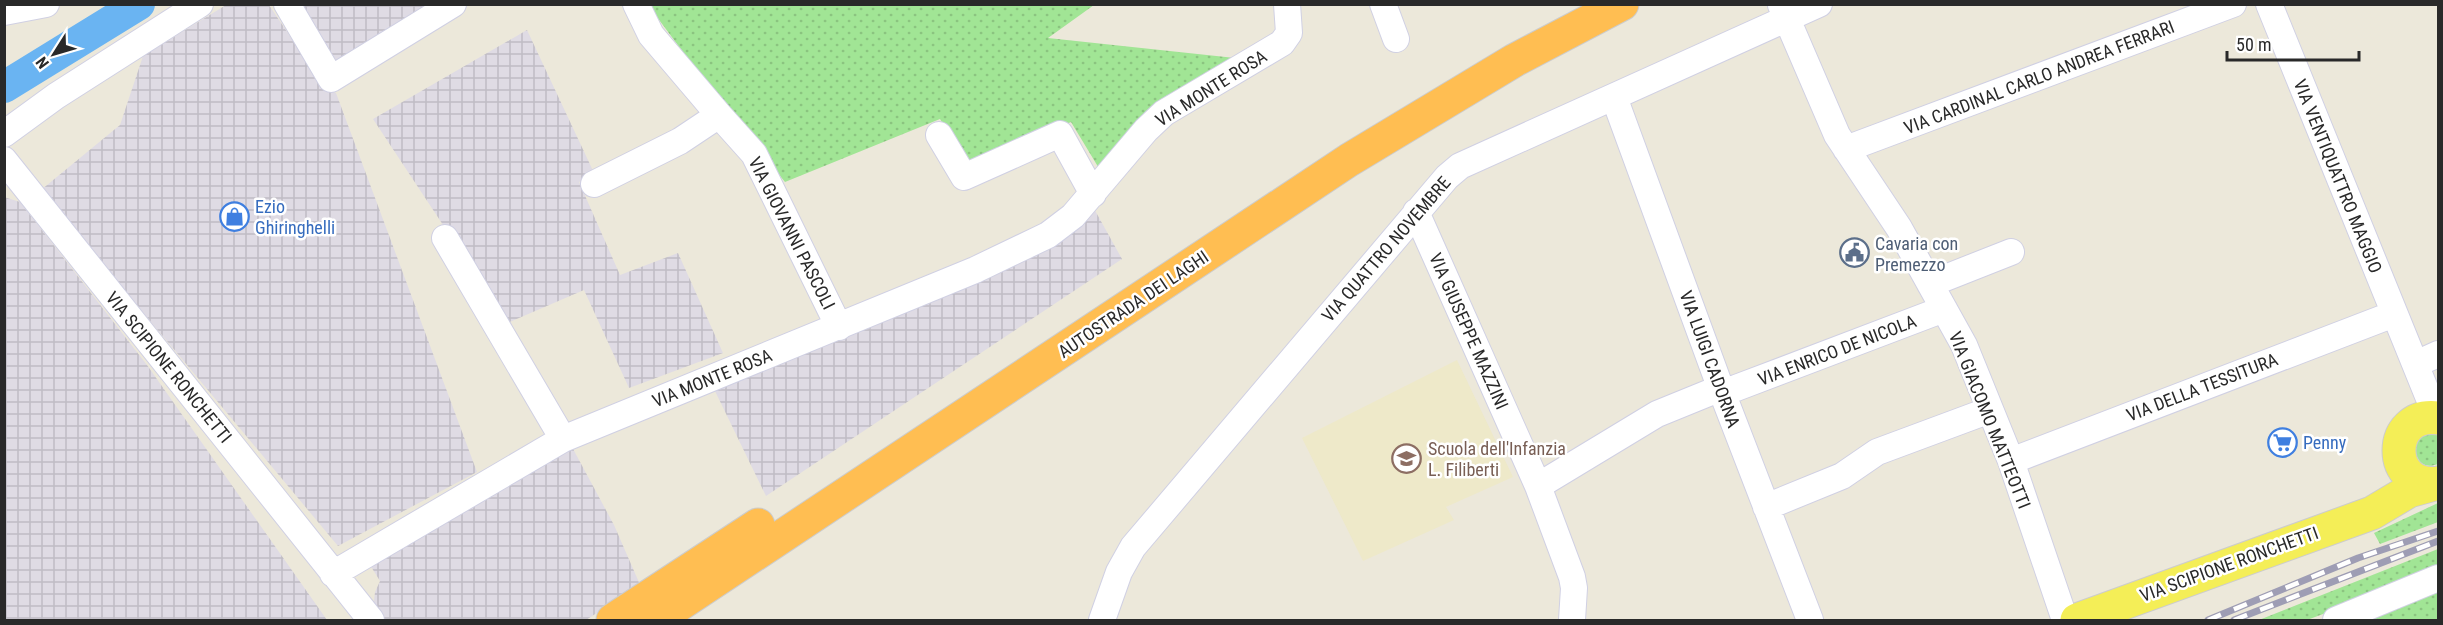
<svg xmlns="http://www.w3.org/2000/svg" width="2443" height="625" font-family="'Roboto Condensed',sans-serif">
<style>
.industrial{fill:url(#industrial-grid)}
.education{fill:#eee9c9}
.grass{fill:url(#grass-dots)}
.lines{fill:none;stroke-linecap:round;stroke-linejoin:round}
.river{stroke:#6ab4f2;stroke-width:32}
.minor-casing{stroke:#d0d0e3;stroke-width:28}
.major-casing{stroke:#ccc;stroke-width:35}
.highway-casing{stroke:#ccc;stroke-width:35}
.minor{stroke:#fff;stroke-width:26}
.major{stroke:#f4ee57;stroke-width:33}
.highway{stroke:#ffbe52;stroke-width:33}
.rail-casing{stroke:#9e9db4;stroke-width:7}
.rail{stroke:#fff;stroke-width:4.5;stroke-dasharray:14;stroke-linecap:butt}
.labels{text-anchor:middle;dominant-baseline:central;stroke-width:5;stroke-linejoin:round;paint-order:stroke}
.street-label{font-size:18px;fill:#292929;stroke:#fff}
.shop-label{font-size:18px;fill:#366cbe;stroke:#fff;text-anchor:start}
.service-label{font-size:18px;fill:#4e5e75;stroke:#fff;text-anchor:start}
.education-label{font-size:18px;fill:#785e54;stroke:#fff;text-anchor:start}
</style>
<defs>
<pattern id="industrial-grid" width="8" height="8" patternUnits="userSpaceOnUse" patternTransform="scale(1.5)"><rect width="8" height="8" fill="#dfdbe4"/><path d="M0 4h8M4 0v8" fill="none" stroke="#bfbcc4"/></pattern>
<pattern id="grass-dots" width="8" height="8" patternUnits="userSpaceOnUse" patternTransform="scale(1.5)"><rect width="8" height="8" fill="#a1e595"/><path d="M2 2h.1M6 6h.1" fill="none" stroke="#8bc480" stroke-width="1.8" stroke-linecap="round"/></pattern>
</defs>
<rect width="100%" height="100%" fill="#ece8da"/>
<path class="industrial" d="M 226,5 L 269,5 L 326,90 L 336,93 L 477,472 L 338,546 L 41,190 L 120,125 L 143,56 Z
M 294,5 L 447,5 L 334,70 Z
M 527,30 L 595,175 L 579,182 L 620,275 L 678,253 L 723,353 L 629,388 L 584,290 L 503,325 L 449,234 L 373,119 Z
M 4,197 L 20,202 L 147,365 L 327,620 L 5,620 Z
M 1092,205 L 1122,259 L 766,496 L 714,389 L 994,276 L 1064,234 Z
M 572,447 L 614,525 L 641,587 L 629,592 L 586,620 L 382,620 L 373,610 L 375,592 L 380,581 L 370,565 Z"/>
<path class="education" d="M 1457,360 L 1513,477 L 1446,507 L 1454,520 L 1363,561 L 1302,438 Z"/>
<path class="grass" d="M 648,5 L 1094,5 L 1048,38 L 1235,58 L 1100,170 L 1071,122 L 967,162 L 940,119 L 785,182 L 715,95 Z
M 2433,434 L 2438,435 L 2438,464 C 2422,470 2416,460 2414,445 L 2422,436 Z
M 2438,503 L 2438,522 L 2380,544 L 2374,533 Z
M 2438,549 L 2438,571 L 2307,620 L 2259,620 Z
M 2438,588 L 2438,620 L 2362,620 Z"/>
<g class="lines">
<path class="river" d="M 4,87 L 139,4"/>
<defs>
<path id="minor" d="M 287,4 L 331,79 L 453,4
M 636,4 L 651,35 L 719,115
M 1383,4 L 1396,39
M 2269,4 L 2437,418
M 1781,5 L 1837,135 L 1899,228 L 1964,345 L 2011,461 L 2065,620
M 4,12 L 46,4
M 1614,97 L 1722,392 L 1810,620
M 4,134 L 56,96 L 200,4
M 939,135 L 964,177 L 1060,134 L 1093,194
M 1846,149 L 2233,4
M 4,160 L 371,620
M 594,184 L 680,141 L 719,115 L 754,154 L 839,327
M 1416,212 L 1538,486 L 1572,577 L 1574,588 L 1572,620
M 445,238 L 563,439
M 1930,284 L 2011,252
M 2416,364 L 2438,354
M 2011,461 L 2394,314
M 1538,486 L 1657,414 L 1711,392 L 1722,392 L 1736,388 L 1944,309
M 1766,507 L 1842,476 L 1877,452 L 1990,410
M 333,574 L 563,439 L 975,270 L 1048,235 L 1073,216 L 1146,130 L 1164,113 L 1282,43 L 1289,33 L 1287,4
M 1102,620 L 1119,572 L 1133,547 L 1447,177 L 1460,166 L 1819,4
M 2336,620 L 2438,578"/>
<path id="major" d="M 2438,418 C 2386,411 2386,490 2438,483
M 2077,620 L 2372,513 L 2409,491 L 2438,483"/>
<path id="highway" d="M 613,620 L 758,525
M 656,620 L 1349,160 L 1515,60 L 1622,4"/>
</defs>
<use href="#minor" class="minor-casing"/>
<use href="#major" class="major-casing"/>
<use href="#highway" class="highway-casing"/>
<use href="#minor" class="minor"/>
<use href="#major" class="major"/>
<use href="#highway" class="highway"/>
<defs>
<path id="rail" d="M 2208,620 L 2358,558 L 2438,531
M 2234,620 L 2438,541"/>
</defs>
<use href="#rail" class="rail-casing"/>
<use href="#rail" class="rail"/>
</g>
<defs>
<symbol id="shop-ring" viewBox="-11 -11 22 22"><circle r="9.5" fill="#fff" stroke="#3f7fe0" stroke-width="1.5"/><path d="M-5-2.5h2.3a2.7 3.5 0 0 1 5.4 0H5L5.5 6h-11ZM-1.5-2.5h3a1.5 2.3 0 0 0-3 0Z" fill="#3f7fe0"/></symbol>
<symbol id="civic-ring" viewBox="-11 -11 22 22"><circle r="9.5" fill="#fff" stroke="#5c6f8a" stroke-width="1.5"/><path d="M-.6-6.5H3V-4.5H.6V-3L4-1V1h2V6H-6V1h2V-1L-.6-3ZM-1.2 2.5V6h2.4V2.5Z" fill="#5c6f8a"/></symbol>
<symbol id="supermarket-ring" viewBox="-11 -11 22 22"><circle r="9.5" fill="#fff" stroke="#3f7fe0" stroke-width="1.5"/><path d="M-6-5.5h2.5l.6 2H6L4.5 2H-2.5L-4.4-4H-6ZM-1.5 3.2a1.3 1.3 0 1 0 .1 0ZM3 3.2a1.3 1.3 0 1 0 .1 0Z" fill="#3f7fe0"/></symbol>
<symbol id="school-ring" viewBox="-11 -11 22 22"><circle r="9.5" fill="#fff" stroke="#8d6e63" stroke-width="1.5"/><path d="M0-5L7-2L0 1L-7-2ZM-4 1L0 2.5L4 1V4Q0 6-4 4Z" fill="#8d6e63"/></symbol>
</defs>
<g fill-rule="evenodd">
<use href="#shop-ring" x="218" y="200" width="33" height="33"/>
<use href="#civic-ring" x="1838" y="236" width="33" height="33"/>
<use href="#supermarket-ring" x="2266" y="426" width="33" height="33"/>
<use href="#school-ring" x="1390" y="442" width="33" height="33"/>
</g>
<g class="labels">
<g class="street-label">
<text transform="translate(2039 77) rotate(-21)">VIA CARDINAL CARLO ANDREA FERRARI</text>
<text transform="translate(1211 88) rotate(-32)">VIA MONTE ROSA</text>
<text transform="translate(2338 176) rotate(68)">VIA VENTIQUATTRO MAGGIO</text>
<text transform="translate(792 233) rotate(63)">VIA GIOVANNI PASCOLI</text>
<text transform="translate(1386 249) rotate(-49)">VIA QUATTRO NOVEMBRE</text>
<text transform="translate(1133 304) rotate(-34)">AUTOSTRADA DEI LAGHI</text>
<text transform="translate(1469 331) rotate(66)">VIA GIUSEPPE MAZZINI</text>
<text transform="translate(1837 350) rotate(-21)">VIA ENRICO DE NICOLA</text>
<text transform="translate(1710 359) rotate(70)">VIA LUIGI CADORNA</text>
<text transform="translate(169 367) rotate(51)">VIA SCIPIONE RONCHETTI</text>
<text transform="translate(712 378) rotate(-22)">VIA MONTE ROSA</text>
<text transform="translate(2202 387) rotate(-21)">VIA DELLA TESSITURA</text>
<text transform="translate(1990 420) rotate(68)">VIA GIACOMO MATTEOTTI</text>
<text transform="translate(2229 564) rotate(-20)">VIA SCIPIONE RONCHETTI</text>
</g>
<g class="shop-label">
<text x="255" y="206">Ezio<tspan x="255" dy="21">Ghiringhelli</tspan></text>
<text x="2303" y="442">Penny</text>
</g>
<g class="service-label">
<text x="1875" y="243">Cavaria con<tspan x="1875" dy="21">Premezzo</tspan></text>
</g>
<g class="education-label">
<text x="1428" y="448">Scuola dell'Infanzia<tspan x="1428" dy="21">L. Filiberti</tspan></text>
</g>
</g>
<rect width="2443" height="625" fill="none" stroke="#292929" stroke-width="12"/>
<g transform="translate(54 54) rotate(233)" stroke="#ffffff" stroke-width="4.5" paint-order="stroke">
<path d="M0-4.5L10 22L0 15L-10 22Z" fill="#292929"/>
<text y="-9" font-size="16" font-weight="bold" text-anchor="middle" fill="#292929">N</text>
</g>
<path d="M2227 51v9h132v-9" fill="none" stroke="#292929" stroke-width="3"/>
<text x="2236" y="51" font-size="18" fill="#292929" stroke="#ffffff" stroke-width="4.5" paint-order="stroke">50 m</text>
</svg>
